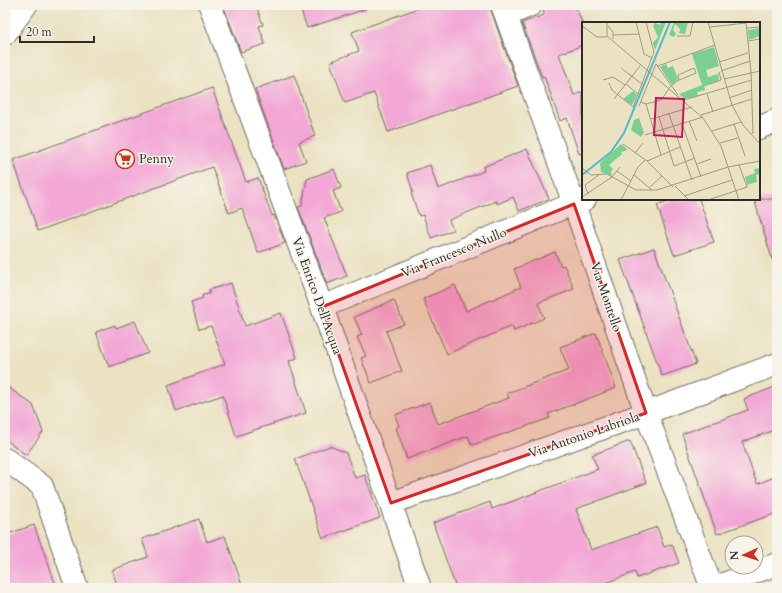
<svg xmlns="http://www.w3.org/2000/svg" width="782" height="593" font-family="Cardo,serif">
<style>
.building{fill:#f3a7d6}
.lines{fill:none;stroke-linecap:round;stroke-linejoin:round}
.street-casing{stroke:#6e6b60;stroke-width:24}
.secondary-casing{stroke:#6e6b60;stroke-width:24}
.street{stroke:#fff;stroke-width:22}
.secondary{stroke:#fff;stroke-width:22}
.marked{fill:#d62828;fill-opacity:0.2;stroke:#d62828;stroke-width:3;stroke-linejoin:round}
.labels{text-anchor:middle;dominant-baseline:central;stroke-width:3;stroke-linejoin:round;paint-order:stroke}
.poi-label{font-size:13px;fill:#2b2b2b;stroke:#f7f3e8;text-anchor:start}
.street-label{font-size:13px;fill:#2b2b2b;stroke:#f7f3e8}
.inset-river{fill:none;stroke:#50bdca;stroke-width:2}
.inset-road{fill:none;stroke:#9e9986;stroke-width:1}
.view{fill:#c2185b;fill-opacity:0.15;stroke:#c2185b;stroke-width:2}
.inset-edge{fill:none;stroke:#2b2b2b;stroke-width:2}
</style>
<rect width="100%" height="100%" fill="#f7f3e8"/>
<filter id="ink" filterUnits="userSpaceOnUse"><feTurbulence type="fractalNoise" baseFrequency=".025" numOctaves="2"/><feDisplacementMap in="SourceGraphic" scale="8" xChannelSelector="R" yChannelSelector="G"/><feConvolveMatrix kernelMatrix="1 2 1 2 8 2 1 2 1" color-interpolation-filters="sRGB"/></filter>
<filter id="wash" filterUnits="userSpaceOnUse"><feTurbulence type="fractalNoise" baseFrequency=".012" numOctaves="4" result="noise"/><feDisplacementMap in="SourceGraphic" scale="16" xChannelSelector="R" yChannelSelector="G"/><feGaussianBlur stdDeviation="0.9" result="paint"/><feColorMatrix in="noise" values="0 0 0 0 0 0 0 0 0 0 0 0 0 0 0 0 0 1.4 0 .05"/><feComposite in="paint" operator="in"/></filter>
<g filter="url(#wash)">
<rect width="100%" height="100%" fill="#ebe2c2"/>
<g id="blocks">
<path class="building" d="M 223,5 L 256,5 L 263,25 L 259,26 L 265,44 L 241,52 Z
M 299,5 L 365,5 L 366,9 L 307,28 Z
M 427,5 L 489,5 L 518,86 L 388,132 L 374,93 L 345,103 L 330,62 L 359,51 L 352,32 Z
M 543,5 L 575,5 L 583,25 L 583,45 L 559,54 L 574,95 L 583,92 L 583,153 L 579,154 L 567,118 L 560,121 L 544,76 L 542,77 L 522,23 L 544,15 Z
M 294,75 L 315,136 L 299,142 L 306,161 L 284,169 L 255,89 Z
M 212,88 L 246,182 L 258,178 L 272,216 L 274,215 L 285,243 L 258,253 L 242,208 L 229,213 L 212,167 L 38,231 L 13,160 Z
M 527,149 L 549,199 L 519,211 L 513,197 L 497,204 L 496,201 L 449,220 L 453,230 L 431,238 L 423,215 L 419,216 L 411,193 L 413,192 L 407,173 L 430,165 L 438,189 L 484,171 L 483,167 Z
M 334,169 L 341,188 L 333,191 L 341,212 L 324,218 L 347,276 L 327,284 L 298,207 L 302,206 L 307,179 Z
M 673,199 L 699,199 L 714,242 L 674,255 L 657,205 Z
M 754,199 L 777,199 L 777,258 L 772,259 Z
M 654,248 L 696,364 L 662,376 L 620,260 Z
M 555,252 L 561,266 L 564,265 L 574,289 L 538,303 L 544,318 L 514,331 L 512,326 L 447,354 L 423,299 L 455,285 L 466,311 L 521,287 L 514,269 Z
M 231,283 L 245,326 L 281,313 L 297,358 L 289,361 L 306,413 L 236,436 L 223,395 L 176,411 L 168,385 L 225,364 L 211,326 L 199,329 L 191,302 L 203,298 L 202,295 L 209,294 L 209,290 Z
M 394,300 L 404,324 L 386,331 L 402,371 L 371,383 L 361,358 L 366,356 L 357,337 L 362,335 L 354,317 Z
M 135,321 L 148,353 L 109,367 L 96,332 L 115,325 L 116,328 Z
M 596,333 L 616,388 L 548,414 L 550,418 L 472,445 L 468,436 L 407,459 L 396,428 L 399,426 L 395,415 L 430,402 L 438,424 L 509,398 L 507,393 L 569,370 L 560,347 Z
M 5,385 L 33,405 L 43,432 L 26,455 L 5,439 Z
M 777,386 L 777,429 L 742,442 L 757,484 L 777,476 L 777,513 L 717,534 L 682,434 L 748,410 L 744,399 Z
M 630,441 L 646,483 L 576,509 L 591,550 L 657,527 L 664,547 L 672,544 L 679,563 L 637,578 L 635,572 L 592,588 L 456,588 L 433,523 L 490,502 L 492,509 L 598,469 L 592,455 Z
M 330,446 L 346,453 L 355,478 L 365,475 L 380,518 L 323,538 L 295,459 Z
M 199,519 L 207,542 L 225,536 L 243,588 L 118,588 L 112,570 L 148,557 L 142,539 Z
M 34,525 L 57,588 L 5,588 L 5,535 Z"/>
</g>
</g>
<g filter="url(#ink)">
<use href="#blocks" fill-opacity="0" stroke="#6e6b60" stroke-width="1"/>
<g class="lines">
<defs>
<path id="street" d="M 210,5 L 322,307 L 420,588
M 502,5 L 574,204 L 646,413 L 712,588
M 506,16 L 531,5
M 759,128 L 777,120
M 322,307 L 585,199
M 5,459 L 42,486 L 77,588
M 391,503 L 646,413 L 777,364
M 713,588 L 777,564"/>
<path id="secondary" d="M 5,34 L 26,5"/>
</defs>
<use href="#street" class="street-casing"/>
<use href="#secondary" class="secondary-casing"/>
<use href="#street" class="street"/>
<use href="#secondary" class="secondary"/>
</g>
</g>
<path class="marked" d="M 574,204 L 646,413 L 391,503 L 322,307 Z"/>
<defs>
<symbol id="supermarket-ring" viewBox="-11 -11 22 22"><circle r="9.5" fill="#f7f3e8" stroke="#c8321e" stroke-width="1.5"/><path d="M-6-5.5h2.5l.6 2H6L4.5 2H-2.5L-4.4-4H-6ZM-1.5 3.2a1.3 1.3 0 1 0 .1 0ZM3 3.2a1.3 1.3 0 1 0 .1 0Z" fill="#c8321e"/></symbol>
</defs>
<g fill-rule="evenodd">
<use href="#supermarket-ring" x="114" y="148" width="22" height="22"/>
</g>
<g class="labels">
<g class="poi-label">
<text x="139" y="159">Penny</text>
</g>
<g class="street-label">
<text transform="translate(454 253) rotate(-22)">Via Francesco Nullo</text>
<text transform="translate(317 296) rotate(70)">Via Enrico Dell'Acqua</text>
<text transform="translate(606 297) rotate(71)">Via Montello</text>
<text transform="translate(584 435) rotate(-19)">Via Antonio Labriola</text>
</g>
</g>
<g transform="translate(582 22)">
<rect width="178" height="178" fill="#ebe2c2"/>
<path d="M 79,0 L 84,0 L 73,28 L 71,21 L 76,15 L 71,4 L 73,1 L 78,3 ZM 92,0 L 106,0 L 103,12 L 97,11 L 98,7 L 93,2 L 91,8 L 94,12 L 92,15 L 87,13 ZM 178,6 L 178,14 L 167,18 L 166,8 ZM 132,25 L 137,44 L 124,48 L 126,55 L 136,52 L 137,58 L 122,65 L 123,68 L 115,70 L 116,74 L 103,77 L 97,72 L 120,63 L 110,32 ZM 84,42 L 86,46 L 91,44 L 96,57 L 90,63 L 78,45 ZM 51,69 L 55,73 L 50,83 L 41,77 ZM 57,96 L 62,111 L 59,115 L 49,108 L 52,98 ZM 39,122 L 46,128 L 39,130 L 40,132 L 27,143 L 31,147 L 29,150 L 30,154 L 19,150 L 18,141 ZM 178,146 L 178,152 L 174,153 L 175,160 L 165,163 L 163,155 L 173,151 L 172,147 Z" fill="#7bcf93"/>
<path class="inset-river" d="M 0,153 L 29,130 L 42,111 L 88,0"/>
<path class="inset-road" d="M 25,0 L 25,14 L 121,96 L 139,124 L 157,178M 54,0 L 62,32 L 70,36M 126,0 L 150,83 L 161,103 L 178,122M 164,0 L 169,50 L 171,112M 0,4 L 15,15 L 25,15M 26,4 L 31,10 L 31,17M 128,5 L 164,1M 165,6 L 178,5M 31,13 L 57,12M 95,14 L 108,14 L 111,0M 166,19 L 178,17M 137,40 L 166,31M 76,44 L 133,23M 39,46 L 60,62M 139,49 L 168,39M 142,57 L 178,49M 21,58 L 31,55 L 43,63M 27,61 L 30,68 L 51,85 L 72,30 L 64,0M 44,62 L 56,72M 128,62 L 139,58 L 137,50M 87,66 L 95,59 L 114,51 L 112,46 L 96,53 L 97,58M 125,72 L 131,90M 147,76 L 170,68M 32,77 L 58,44M 102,78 L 170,58M 59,80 L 64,82 L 79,78 L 87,67M 64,82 L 79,133M 57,84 L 74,42 L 96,73M 87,92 L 110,158M 119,93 L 170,77M 77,95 L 92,144 L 113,136M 69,97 L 110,85M 107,99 L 115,119M 100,102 L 119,155M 152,102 L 163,134M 130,109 L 159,100M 63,113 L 121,95M 138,121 L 156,116M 41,122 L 65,139 L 91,165M 53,131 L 61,121M 65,139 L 98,125M 115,142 L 129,137M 0,146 L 9,153 L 25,152 L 54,168 L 75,168 L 146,145 L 178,139M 35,149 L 49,159M 52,153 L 70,168M 93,164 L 107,178M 68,165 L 80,154M 6,172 L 3,163 L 18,152M 102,174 L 150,158M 0,175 L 30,155 L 38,145M 39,178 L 56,145 L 63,138M 126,178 L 165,165 L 157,143"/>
<path class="view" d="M 74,76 L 102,77 L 100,115 L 72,113 Z"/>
<rect width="178" height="178" class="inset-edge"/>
</g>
<rect width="782" height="593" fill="none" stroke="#f7f3e8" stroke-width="20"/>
<g transform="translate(744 555) rotate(267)"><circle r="19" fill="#f7f3e8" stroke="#a5a39c"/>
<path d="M0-3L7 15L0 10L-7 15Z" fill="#c8321e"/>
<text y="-6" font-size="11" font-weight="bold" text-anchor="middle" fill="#2b2b2b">N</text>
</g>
<path d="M20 36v6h74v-6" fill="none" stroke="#2b2b2b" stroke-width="2"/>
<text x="26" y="36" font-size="12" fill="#2b2b2b" stroke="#f7f3e8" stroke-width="3" paint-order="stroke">20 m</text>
</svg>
